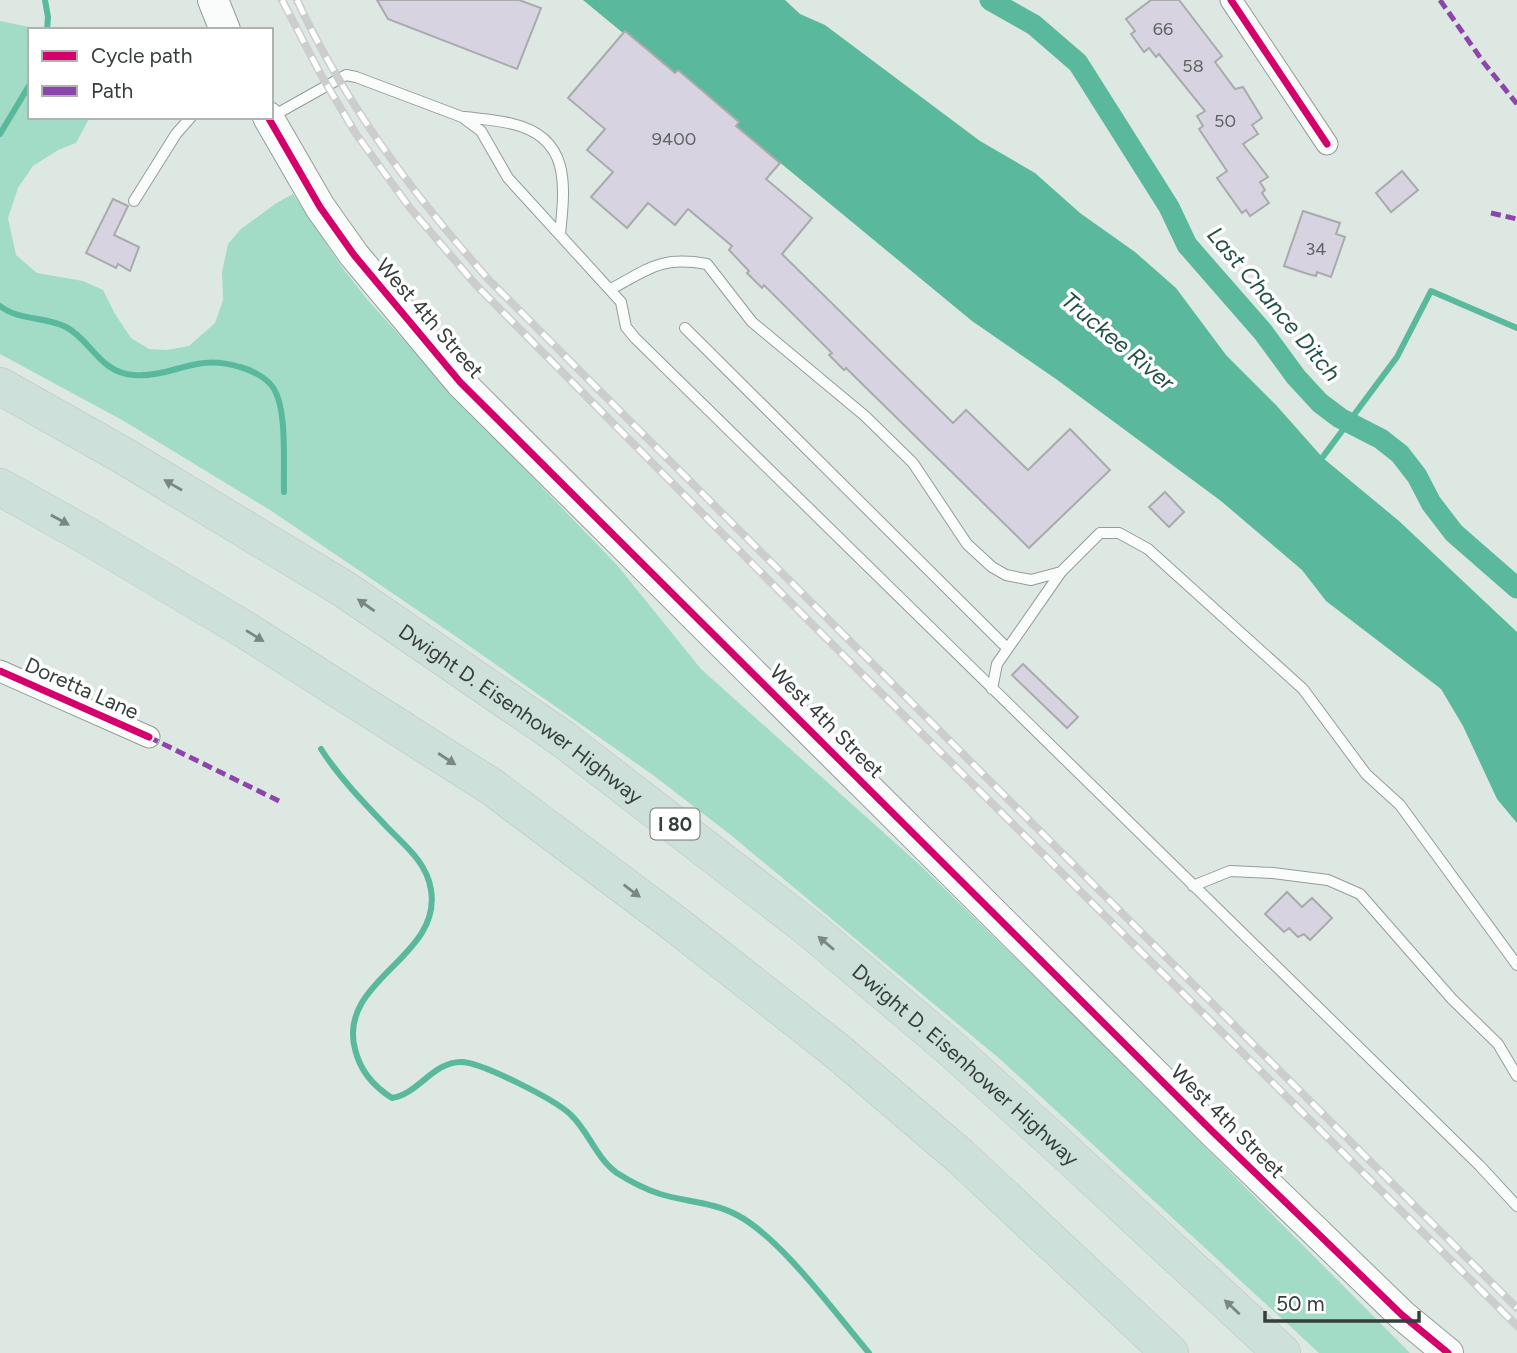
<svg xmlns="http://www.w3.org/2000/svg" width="1517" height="1353" font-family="Figtree,sans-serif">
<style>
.green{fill:#a3dcc6}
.water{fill:#5ab99c}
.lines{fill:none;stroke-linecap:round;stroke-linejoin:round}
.stream{stroke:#5ab99c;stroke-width:6}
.canal{stroke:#5ab99c;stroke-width:21}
.building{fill:#d8d3e0;stroke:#a8abac;stroke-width:2}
.lane-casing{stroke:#949d99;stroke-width:12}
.street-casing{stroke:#949d99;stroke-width:23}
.secondary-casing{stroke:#949d99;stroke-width:32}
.highway-casing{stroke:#bcc2bf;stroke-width:38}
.lane{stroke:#fafcfb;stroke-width:10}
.street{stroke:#fafcfb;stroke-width:21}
.secondary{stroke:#fafcfb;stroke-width:30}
.highway{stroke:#cde0da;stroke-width:37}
.rail-casing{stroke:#cbcecd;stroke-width:8}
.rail{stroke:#fff;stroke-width:5;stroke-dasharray:16;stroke-linecap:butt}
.quiet{stroke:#8e44ad;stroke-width:5;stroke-dasharray:10 5;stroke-linecap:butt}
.cycleway-casing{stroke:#fff;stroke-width:11}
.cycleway{stroke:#d6006c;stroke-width:7}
.oneway{fill:#7a8783}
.labels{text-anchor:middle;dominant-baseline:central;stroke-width:7;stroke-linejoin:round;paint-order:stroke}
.number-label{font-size:18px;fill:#5e6464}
.shield{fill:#fff;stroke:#727976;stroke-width:2}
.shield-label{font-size:19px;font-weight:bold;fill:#363f3b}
.street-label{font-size:21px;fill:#363f3b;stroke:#fff}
.water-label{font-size:23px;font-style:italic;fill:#225341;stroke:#fff}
</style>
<rect width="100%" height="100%" fill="#dde8e3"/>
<path class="green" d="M 0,21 L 44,30 L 30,30 L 30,117 L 90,117 L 76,143 L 58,150 L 33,166 L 18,188 L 8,218 L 16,255 L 37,273 L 83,281 L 103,290 L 115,314 L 131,338 L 149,349 L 167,350 L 189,346 L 215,323 L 223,300 L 222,272 L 228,244 L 241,229 L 275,204 L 293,194 L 341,266 L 367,299 L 453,395 L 617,565 L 701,669 L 921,866 L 1082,1023 L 1410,1353 L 1319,1353 L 1001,1060 L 732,836 L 653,775 L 448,631 L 270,510 L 122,420 L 0,354 Z"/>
<path class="water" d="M 583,0 L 785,0 L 800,14 L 825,25 L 980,141 L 1035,173 L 1080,213 L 1135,252 L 1176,288 L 1226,355 L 1276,405 L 1323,458 L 1399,521 L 1517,632 L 1517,823 L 1497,799 L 1463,726 L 1441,689 L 1326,601 L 1302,570 L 1221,501 L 1056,379 L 972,321 Z"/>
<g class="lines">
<path class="stream" d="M 45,0 L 48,17 L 47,30
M 0,134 L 30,84
M 0,306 C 19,321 45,316 66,327 C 92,341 100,373 134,375 C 156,377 176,368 197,364 C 211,361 227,363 240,367 C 251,370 265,377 272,386 C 288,407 283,465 284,492
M 1319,462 L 1397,357 L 1431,291 L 1517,328
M 321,749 C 339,777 363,802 386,826 C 404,845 427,862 431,890 C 442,958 337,980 355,1049 C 360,1071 373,1086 392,1098 C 418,1094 433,1062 461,1062 C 481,1062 556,1100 571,1115 C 589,1132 596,1158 617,1173 C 631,1182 645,1189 660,1194 C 686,1202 713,1202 737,1215 C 781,1238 835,1313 869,1353"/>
<path class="canal" d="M 990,0 L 1034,25 L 1078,63 L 1169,207 L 1187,245 L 1263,332 L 1296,377 L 1320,403 L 1340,418 L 1381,439 L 1400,454 L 1417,476 L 1431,503 L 1454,533 L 1517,588"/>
</g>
<path class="building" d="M 377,0 L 519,0 L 541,8 L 517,69 L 388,19 Z
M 1151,0 L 1179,0 L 1222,56 L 1215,62 L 1235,89 L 1243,87 L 1262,118 L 1252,125 L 1258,134 L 1243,144 L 1268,177 L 1260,182 L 1265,190 L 1262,193 L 1269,203 L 1250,216 L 1246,210 L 1242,213 L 1217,178 L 1227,171 L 1199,129 L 1203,126 L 1197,116 L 1205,111 L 1159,54 L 1156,57 L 1149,48 L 1144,52 L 1131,34 L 1135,31 L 1126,19 Z
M 625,31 L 675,73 L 678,70 L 739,122 L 736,126 L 780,163 L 766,179 L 812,218 L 782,254 L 953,423 L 966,410 L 1028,470 L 1070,429 L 1110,470 L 1029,548 L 846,368 L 844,370 L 829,355 L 832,353 L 764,285 L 762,288 L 747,273 L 749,271 L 729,250 L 732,246 L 688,209 L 675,225 L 648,203 L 627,228 L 591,197 L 613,172 L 587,150 L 605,129 L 568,98 Z
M 1402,171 L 1418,190 L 1391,212 L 1376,193 Z
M 113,199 L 128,206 L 114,235 L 139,247 L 130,271 L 118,264 L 116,268 L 86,253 Z
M 1303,211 L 1340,223 L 1336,234 L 1345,237 L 1331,277 L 1317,272 L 1316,276 L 1308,274 L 1284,266 Z
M 1165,492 L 1184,512 L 1169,527 L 1149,507 Z
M 1023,664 L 1078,717 L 1067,728 L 1012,675 Z
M 1287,892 L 1302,907 L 1312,898 L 1332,918 L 1310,940 L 1304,934 L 1298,937 L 1289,928 L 1284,932 L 1265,914 Z"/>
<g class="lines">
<defs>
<path id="lane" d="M 271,117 L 346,75 L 356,77 L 462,117 L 481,131 L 508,178 L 621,302 L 626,327 L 635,338 L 1480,1166 L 1517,1206
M 465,117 C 481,119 498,120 513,124 C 571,138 565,186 560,234
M 134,201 L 176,134 L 191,117
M 611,289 C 650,268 661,256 707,264 L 752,322 L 865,416 L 913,463 L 967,544 L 992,567 L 1006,575 L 1031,580 L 1061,572 L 1100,533 L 1119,533 L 1148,549 L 1303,689 L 1366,774 L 1400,805 L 1517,965
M 685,328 L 1007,648
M 992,689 L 997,664 L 1061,572
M 1193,886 L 1230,871 L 1273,873 L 1328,880 L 1360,894 L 1452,999 L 1498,1044 L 1517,1076"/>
<path id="street" d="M 1231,0 L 1327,144
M 0,671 L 149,737"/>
<path id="secondary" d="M 213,0 L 225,30
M 268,117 L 320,207 L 354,255 L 460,382 L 1213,1132 L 1402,1315 L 1448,1353"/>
<g id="highway">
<path id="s1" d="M 0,386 L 124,456 L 344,589 L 563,739 L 811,930 L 947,1045 L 1059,1146 L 1282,1353"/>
<path d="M 0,487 L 91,538 L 247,631 L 492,787 L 679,927 L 837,1051 L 961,1157 L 1170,1353"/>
</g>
</defs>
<use href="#lane" class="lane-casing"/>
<use href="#street" class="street-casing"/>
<use href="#secondary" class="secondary-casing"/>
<use href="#highway" class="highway-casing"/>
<use href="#lane" class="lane"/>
<use href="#street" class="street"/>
<use href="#secondary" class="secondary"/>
<use href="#highway" class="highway"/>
<defs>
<path id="rail" d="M 282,0 L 321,75 L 356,134 L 410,208 L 476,285 L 813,625 L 1517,1326
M 297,0 C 345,104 413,194 489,280 L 1517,1308"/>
</defs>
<use href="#rail" class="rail-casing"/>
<use href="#rail" class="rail"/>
<path class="quiet" d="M 1440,0 L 1484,63 L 1517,104
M 1491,213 L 1517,219
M 149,737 L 279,801"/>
<defs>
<path id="cycleway" d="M 1231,0 L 1327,144
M 268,117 L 320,207 L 354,255 L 460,382 L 1213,1132 L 1402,1315 L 1448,1353
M 0,671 L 149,737"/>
</defs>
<use href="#cycleway" class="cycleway-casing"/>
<use href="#cycleway" class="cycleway"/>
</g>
<defs><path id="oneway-solid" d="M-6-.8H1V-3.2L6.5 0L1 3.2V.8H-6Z" transform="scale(1.75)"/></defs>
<g class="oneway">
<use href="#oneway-solid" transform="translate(173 485) rotate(-150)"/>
<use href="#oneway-solid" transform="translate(60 520) rotate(29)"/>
<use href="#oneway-solid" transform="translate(366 605) rotate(-145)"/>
<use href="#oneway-solid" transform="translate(255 636) rotate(32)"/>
<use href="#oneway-solid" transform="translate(447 759) rotate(33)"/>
<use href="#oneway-solid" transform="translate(632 891) rotate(37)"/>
<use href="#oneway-solid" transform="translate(826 943) rotate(-140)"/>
<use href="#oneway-solid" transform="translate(1232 1307) rotate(-137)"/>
</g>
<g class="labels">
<g class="number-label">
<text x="1163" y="29">66</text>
<text x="1193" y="66">58</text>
<text x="1225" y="121">50</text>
<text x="674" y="139">9400</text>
<text x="1316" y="249">34</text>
</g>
<rect class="shield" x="650.5" y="808.5" width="49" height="31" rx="5"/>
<g class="shield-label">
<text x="675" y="824">I 80</text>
</g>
<g class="street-label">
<text transform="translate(430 318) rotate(49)">West 4th Street</text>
<text transform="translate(82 688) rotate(24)">Doretta Lane</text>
<text stroke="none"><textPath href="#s1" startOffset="616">Dwight D. Eisenhower Highway</textPath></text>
<text transform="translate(827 721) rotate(45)">West 4th Street</text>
<text stroke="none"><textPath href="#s1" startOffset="1183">Dwight D. Eisenhower Highway</textPath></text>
<text transform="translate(1228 1121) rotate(45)">West 4th Street</text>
</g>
<g class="water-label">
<text transform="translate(1274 304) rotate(50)">Last Chance Ditch</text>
<text transform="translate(1118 341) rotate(40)">Truckee River</text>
</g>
</g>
<rect x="28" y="28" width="245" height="91" fill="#ffffff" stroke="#afb2b1" stroke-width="2"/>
<rect x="42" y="51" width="35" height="10" fill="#d6006c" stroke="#afb2b1" stroke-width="2"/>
<text x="91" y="63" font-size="21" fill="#363f3b">Cycle path</text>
<rect x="42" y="86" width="35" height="10" fill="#8e44ad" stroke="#afb2b1" stroke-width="2"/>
<text x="91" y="98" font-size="21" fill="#363f3b">Path</text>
<path d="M1265 1311v10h154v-10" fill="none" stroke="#363f3b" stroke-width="3.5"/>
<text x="1276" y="1311" font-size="21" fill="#363f3b" stroke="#ffffff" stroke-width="5" paint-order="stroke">50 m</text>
</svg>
